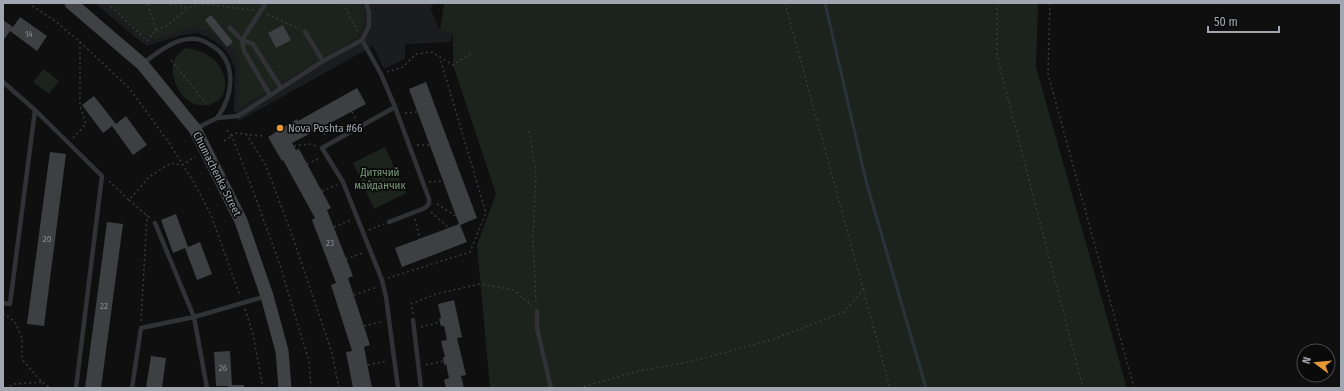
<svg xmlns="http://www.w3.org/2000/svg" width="1344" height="391" font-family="'Fira Sans Condensed',sans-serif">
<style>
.built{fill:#1b1c1d}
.green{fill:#1c231c}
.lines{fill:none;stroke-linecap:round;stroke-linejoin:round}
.stream{stroke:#2a3338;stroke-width:3}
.building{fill:#3e3f43}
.path{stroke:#37393c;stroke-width:1.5;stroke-dasharray:2 3;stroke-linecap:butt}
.lane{stroke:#313235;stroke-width:4.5}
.secondary{stroke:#3f4145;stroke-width:13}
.poi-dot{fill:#e59733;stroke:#0a0a0b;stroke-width:1.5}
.labels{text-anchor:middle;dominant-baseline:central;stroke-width:3.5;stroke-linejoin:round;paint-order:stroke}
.number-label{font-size:9px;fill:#888d95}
.poi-label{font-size:11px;fill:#a1a7b0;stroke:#0a0a0b;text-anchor:start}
.park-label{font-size:11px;fill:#7a9b79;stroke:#0a0a0b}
.street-label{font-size:11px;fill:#a1a7b0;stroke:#0a0a0b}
</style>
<rect width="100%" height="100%" fill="#0f0f10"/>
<path class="built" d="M 95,3 L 435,3 L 430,8 L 440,30 L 453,34 L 450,42 L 405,44 L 405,59 L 384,69 L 373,46 L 239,121 L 234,111 L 235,69 L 229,55 L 222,46 L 210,38 L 197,33 L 182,35 L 147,46 L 130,33 Z"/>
<path class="green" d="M 107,3 L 361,3 C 367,19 365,24 356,38 L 239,108 L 239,62 L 235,51 L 209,30 L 197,27 L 187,28 L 162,37 L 157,40 L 141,35 Z
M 444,3 L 1038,3 L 1036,67 L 1127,388 L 490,388 L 477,245 L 496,194 L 453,65 L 453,34 L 440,30 Z
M 185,48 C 194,49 201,51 209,56 C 223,64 232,87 219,100 C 216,102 211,104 208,106 C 203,105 197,105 192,103 C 178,97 167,71 176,57 C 178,54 182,51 185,48 Z
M 44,69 L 59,81 L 49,94 L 33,82 Z
M 385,147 L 406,193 L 374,209 L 353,163 Z"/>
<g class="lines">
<path class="stream" d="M 825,3 L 866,181 L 926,388"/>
</g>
<path class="building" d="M 211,15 L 233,42 L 227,47 L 205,20 Z
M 20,17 L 47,36 L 37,51 L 10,31 L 3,41 L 3,20 L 13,27 Z
M 283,25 L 291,40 L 276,48 L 268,33 Z
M 426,82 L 477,218 L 460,225 L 467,242 L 402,267 L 395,248 L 459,224 L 409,89 Z
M 357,88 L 366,104 L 292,143 L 296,150 L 299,149 L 331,208 L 327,210 L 353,276 L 348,278 L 370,345 L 364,347 L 372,388 L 353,388 L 346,352 L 352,351 L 331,285 L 336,283 L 312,220 L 315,218 L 283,160 L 282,161 L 268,137 L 297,119 L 298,121 Z
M 94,96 L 116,124 L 126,116 L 147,145 L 133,155 L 112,126 L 103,133 L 82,105 Z
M 50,152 L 66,154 L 44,326 L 27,324 Z
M 176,214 L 188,247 L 200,242 L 212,274 L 197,280 L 185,248 L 173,253 L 161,220 Z
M 107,222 L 123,224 L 101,388 L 85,388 Z
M 454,300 L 462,337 L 457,338 L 466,375 L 461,376 L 464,388 L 446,388 L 444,380 L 449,378 L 446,364 L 444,365 L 443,357 L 445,357 L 441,341 L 447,340 L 444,326 L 441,326 L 439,319 L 441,318 L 438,304 Z
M 230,351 L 232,385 L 244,385 L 244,388 L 228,388 L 228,386 L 216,386 L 214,352 Z
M 151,356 L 166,358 L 162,388 L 146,388 Z"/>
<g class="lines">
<path class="path" d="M 28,3 L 55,21 L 80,42 L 129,88 L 170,144 L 193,181 L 211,215 L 240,296
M 107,3 L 147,41 L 156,30 L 147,3
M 165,3 L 188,8 L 202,3
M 343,3 L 358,33
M 785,3 L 890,388
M 997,3 L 997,56 L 1083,388
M 1050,3 L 1048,74 L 1134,388
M 202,4 L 254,10
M 267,14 L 299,29
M 156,30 L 168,25 L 188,8
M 171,60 L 206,103
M 387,72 L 403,67 L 416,54 L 432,52 L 453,65 L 473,52
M 352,112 L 357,121
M 405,113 L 417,112
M 321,129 L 326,137
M 529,131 L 536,174 L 533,237 L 536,305
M 246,134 L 266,166 L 292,235 L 332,353 L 339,388
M 262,136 L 235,133 L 232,136 L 254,193 L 280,265 L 297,322 L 309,361 L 311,388
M 73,138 L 86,124 L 80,106 L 80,42
M 224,141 L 232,136 L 227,130
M 417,145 L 429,145
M 294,146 L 309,144 L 316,146
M 307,164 L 320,158
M 109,181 L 129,200 L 149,177 L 171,163 L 182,165 L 195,157
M 429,182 L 443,181
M 322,191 L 337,185
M 129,200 L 150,218
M 437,204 L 457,217
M 431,212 L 449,228
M 415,219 L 420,239
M 334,227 L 351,220
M 369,230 L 384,224
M 346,259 L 363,253
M 388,278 L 470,252 L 486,213 L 440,58
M 354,295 L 377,287
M 245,309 L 253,334 L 263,388
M 3,313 L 15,322 L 22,338 L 22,359 L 42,382 L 50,388
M 413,314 L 411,304 L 436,294 L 480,284 L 514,290 L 532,306
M 141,321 L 147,215
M 364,326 L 381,322
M 421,327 L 440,322
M 368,365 L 387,361
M 426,365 L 443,361
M 5,388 L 14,384 L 42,382
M 579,388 L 638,371 L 689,362 L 771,340 L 844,312 L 864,289"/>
<path class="lane" d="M 230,28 L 242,40 L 266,3
M 305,32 L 323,61
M 242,40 L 253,44 L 281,88
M 242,40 L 244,51 L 270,95
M 362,40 L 381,74 L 395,107
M 143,63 C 156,54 172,40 189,39 C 196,38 203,40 209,44 C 238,59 234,95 217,118
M 3,82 L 35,110 L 10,304 L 3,303
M 35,110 L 102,176 L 76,388
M 197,128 L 217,118 L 238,116 L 323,61 L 362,40 L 369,26 L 369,12 L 366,3
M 389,222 L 425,208 L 429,204 L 429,199 L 395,107 L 322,148 L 343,182 L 382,280 L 386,297 L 398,388
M 155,223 L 194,317 L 207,388
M 537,311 L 537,328 L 551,388
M 413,320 L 421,388
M 132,388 L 141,328 L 194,317 L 267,296"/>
<path class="secondary" d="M 71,3 L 142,64 L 195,129 L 241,221 L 267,296 L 282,351 L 285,388"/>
</g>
<circle class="poi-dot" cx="280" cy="128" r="4"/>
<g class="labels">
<g class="number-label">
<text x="29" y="34">14</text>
<text x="47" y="239">20</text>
<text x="330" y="243">23</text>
<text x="104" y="306">22</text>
<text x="223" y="368">26</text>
</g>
<g class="poi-label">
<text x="288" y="128">Nova Poshta #66</text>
</g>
<g class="park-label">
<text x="380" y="172">Дитячий<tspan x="380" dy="13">майданчик</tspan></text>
</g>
<g class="street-label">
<text transform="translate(217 174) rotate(63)">Chumachenka Street</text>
</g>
</g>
<rect width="1344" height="391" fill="none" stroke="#a1a7b0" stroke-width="8"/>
<g transform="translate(1316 363) rotate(286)"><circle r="19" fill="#0a0a0b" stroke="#46494d"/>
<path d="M0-3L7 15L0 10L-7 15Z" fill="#e59733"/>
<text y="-6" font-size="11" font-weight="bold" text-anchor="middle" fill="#a1a7b0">N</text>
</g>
<path d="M1208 26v6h71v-6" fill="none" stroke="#a1a7b0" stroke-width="2"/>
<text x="1214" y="26" font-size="12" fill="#a1a7b0" stroke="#0a0a0b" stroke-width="3" paint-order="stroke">50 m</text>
</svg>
